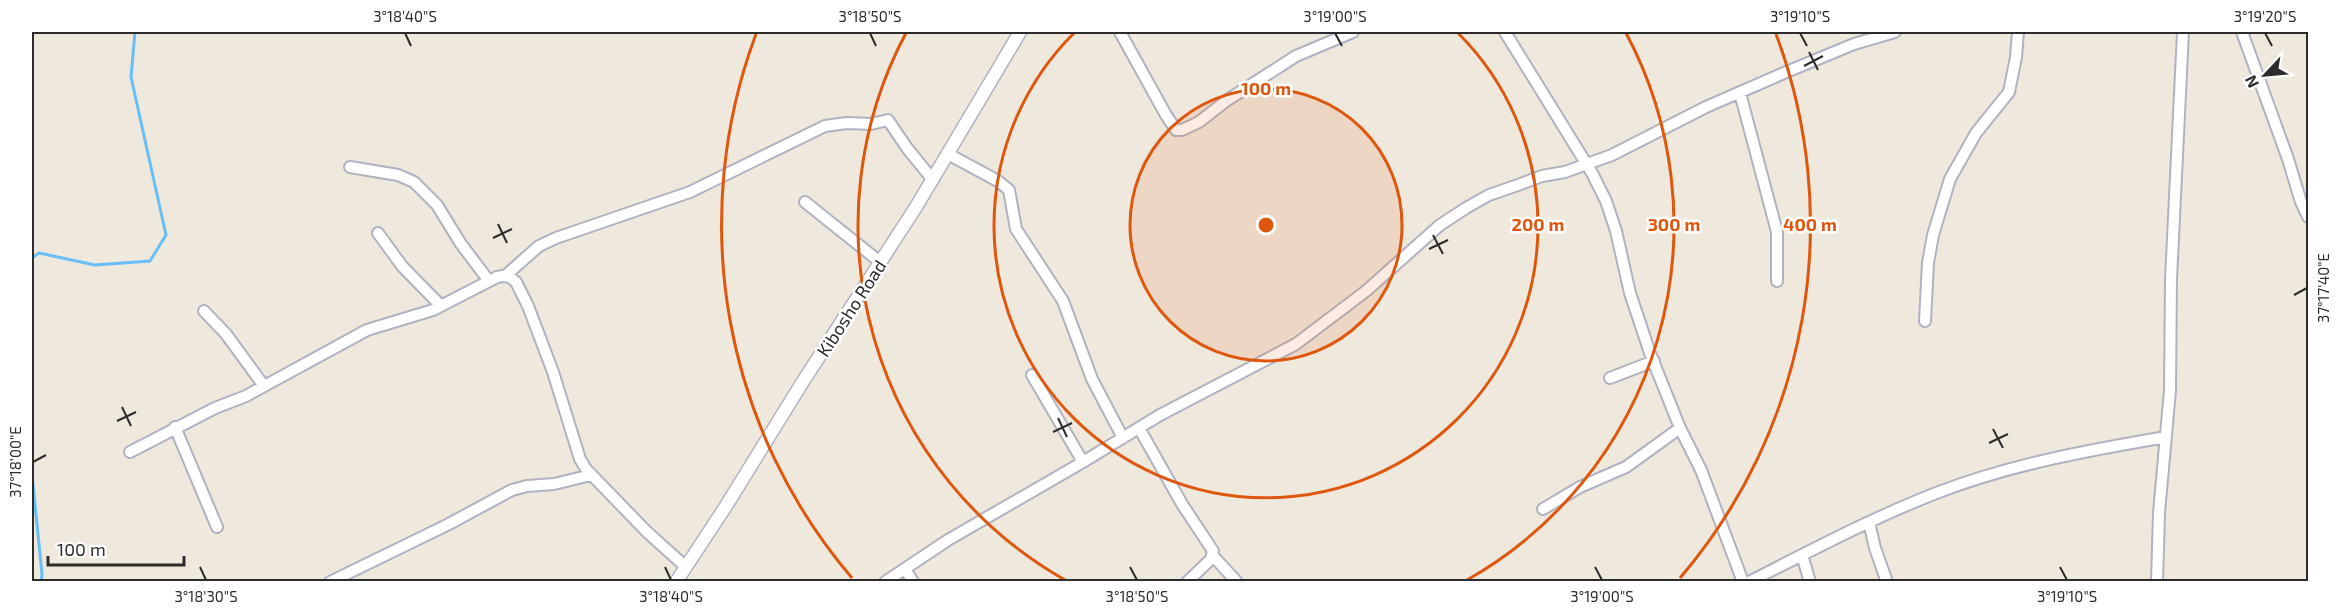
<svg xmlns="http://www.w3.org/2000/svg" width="2340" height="613" font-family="'Exo 2',sans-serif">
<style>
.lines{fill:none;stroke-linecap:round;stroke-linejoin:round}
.stream{stroke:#68bef8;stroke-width:3}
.minor-casing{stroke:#b1b2c1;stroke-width:14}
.tertiary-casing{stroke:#b1b2c1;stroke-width:15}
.minor{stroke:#fff;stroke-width:10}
.tertiary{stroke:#fff;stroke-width:12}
.ticks{fill:none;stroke:#2c2c2c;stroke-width:2}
.ring{fill:none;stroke:#df570e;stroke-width:3}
.labels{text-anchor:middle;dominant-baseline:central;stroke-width:5;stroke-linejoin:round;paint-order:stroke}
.street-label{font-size:18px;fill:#2c2c2c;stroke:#fff}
.centre{fill:#df570e;stroke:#fff;stroke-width:3}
.ring-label{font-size:18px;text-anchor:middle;font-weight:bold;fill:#df570e;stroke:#fff;stroke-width:5;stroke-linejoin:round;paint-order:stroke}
.neatline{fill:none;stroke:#2c2c2c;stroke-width:2}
.ticks-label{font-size:15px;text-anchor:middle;fill:#2c2c2c}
</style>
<rect width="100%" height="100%" fill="#efe9dd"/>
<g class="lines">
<path class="stream" d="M 32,258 L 39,253 L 95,265 L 150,261 L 166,235 L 131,77 L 135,32
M 32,475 L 42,574 L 41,582"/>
<defs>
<path id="minor" d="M 1120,32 L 1166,115 L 1176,130 L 1182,130 L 1199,122 L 1226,101 L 1296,56 L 1353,32
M 1505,32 L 1592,173 L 1606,201 L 1616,231 L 1630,293 L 1650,353 L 1680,428 L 1701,470 L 1743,582
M 2242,32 L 2288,159 L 2301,202 L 2308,217
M 1740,93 L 1777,232 L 1777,281
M 948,154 L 998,181 L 1009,190 L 1016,229 L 1063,301 L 1092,379 L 1123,438
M 350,167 L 398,175 L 414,182 L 437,205 L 461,244 L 489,281
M 805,202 L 880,262
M 378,233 L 402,266 L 441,306
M 505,276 L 539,246 L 556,238 L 690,192 L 825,126 L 847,123 L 871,124 L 888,120 L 907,148 L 933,180
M 204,311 L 226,334 L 264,386
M 1925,321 L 1928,263 L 1933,235 L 1950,179 L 1976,133 L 2009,92 L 2016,57 L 2018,32
M 1032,375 L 1083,462
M 1610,378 L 1654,361
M 175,427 L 217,527
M 1139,428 L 1182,504 L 1213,551 L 1211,559 L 1187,582
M 130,452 L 215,408 L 246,396 L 367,330 L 433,310 L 497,277 L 503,276 L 510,277 L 516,282 L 528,306 L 553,372 L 580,459 L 586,469 L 647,532 L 686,567
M 1543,509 L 1580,487 L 1626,467 L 1680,428
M 1869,522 L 1875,548 L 1887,582
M 1802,555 L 1810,582
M 1213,556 L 1237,582
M 905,569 L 913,582
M 330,582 L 447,525 L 512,490 L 527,486 L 554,484 L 591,475
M 885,582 L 948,540 L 1083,462 L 1160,415 L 1296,344 L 1366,291 L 1440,225 L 1466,208 L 1489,195 L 1518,185 L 1542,176 L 1565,172 L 1612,155 L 1706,107 L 1784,73 L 1854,44 L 1895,32
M 1749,582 C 1812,550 1874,517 1939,492 C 2012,464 2090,450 2166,437
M 2157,582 L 2159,513 L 2170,390 L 2171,279 L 2183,32"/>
<path id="tertiary" d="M 676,582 L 726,506 L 802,383 L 916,207 L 1020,32"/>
</defs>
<use href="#minor" class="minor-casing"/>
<use href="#tertiary" class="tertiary-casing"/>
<use href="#minor" class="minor"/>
<use href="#tertiary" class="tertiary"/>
</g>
<path class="ticks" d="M 405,33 L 411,46M 870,33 L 876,46M 1335,33 L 1342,46M 1800,33 L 1807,46M 2265,33 L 2272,46M 1809,52 L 1818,70M 1804,66 L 1823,56M 498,224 L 507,243M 1433,235 L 1443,254M 493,238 L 512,229M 1429,249 L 1448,240M 2294,295 L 2307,288M 122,407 L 131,426M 1058,418 L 1067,437M 117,421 L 136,412M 1993,429 L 2003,448M 1053,432 L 1072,423M 1989,443 L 2008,434M 33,462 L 46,455M 200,567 L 206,580M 665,567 L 671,580M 1130,567 L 1137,580M 1595,567 L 1602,580M 2060,567 L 2067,580"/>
<circle cx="1266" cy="225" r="136" fill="#df570e" fill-opacity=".12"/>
<g class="ring">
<circle cx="1266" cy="225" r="136"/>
<path d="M1458 33A272 272 0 1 1 1074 33"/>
<path d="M1065 580A408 408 0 0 1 906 33M1626 33A408 408 0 0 1 1467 580"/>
<path d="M852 578A544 544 0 0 1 756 34M1776 34A544 544 0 0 1 1680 578"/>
</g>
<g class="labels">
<g class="street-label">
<text transform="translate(851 308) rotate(-57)">Kibosho Road</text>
</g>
</g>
<circle cx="1266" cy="225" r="9" class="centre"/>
<g class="ring-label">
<text x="1266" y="95">100 m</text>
<text x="1538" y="231">200 m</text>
<text x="1674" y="231">300 m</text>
<text x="1810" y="231">400 m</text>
</g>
<rect width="2340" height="613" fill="none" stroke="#ffffff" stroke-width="66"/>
<g transform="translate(2265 75) rotate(244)" stroke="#ffffff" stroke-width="4.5" paint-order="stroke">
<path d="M0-4.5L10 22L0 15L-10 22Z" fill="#2c2c2c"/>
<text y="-9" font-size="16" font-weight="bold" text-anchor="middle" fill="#2c2c2c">N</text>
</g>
<path d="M48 556v9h136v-9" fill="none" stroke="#2c2c2c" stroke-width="3"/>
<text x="57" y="556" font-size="18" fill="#2c2c2c" stroke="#ffffff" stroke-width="4.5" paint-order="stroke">100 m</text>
<rect x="33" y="33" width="2274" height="547" class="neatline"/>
<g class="ticks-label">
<text x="405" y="22">3°18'40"S</text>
<text x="870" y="22">3°18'50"S</text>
<text x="1335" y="22">3°19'00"S</text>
<text x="1800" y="22">3°19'10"S</text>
<text x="2265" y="22">3°19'20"S</text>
<text transform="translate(2324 288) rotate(-90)" y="5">37°17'40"E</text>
<text transform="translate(16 462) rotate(-90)" y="5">37°18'00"E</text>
<text x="206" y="602">3°18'30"S</text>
<text x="671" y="602">3°18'40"S</text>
<text x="1137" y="602">3°18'50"S</text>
<text x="1602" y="602">3°19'00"S</text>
<text x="2067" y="602">3°19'10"S</text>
</g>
</svg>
